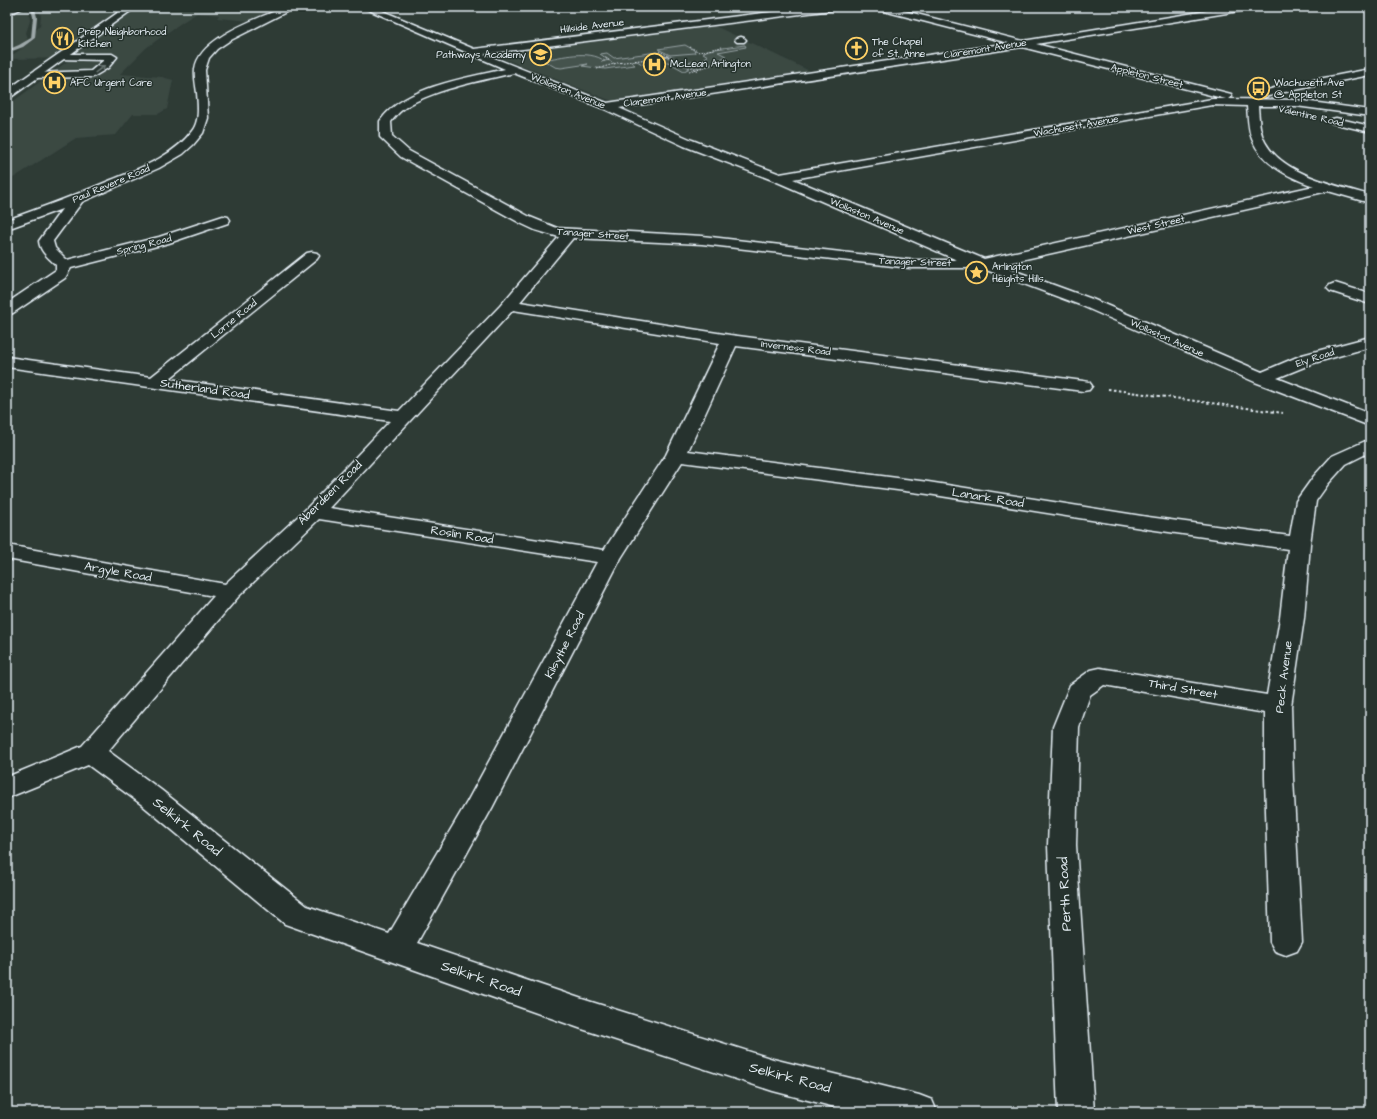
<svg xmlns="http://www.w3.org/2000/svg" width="1377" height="1119" font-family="'Architects Daughter',sans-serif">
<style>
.built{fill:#3b4843}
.green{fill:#45524e;stroke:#96a2a3}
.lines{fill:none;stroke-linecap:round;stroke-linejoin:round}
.stream{fill:#9da8a9;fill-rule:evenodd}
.minor-casing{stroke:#e8f1f8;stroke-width:3}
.major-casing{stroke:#e8f1f8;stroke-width:3}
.path-far1{stroke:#e8f1f8;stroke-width:1;stroke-dasharray:1.5 1.5;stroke-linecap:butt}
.path{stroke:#e8f1f8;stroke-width:2;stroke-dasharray:2.5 2.5;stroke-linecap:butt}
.minor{fill:#26332d;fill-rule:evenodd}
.major{fill:#26332d;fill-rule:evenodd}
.oneway{stroke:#6a7674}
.labels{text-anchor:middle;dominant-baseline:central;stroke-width:3;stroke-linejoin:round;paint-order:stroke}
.far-street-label{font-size:10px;fill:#e8f1f8;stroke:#26332d}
.far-poi-label{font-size:10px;fill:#e8f1f8;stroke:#26332d;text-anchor:start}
.street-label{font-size:12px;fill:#e8f1f8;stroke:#26332d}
.near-street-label{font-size:14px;fill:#e8f1f8;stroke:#26332d}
</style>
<rect width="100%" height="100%" fill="#2e3b35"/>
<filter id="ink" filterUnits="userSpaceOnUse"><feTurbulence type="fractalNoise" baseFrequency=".025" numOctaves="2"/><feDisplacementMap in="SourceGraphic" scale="8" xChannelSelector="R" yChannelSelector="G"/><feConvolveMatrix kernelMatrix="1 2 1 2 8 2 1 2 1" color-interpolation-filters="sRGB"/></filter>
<g filter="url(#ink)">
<path class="built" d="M 7,7 L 280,7 L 251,21 L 217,18 L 219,15 L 197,13 L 181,23 L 146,48 L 120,74 L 162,77 L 173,80 L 167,109 L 158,114 L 133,114 L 116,135 L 76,138 L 7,182 L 7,106 L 72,58 L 7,59 L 36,38 L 35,31 L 40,26 L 41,16 L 38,8 L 29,9 L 30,21 L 26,33 L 28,38 L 23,44 L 7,50 Z
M 713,25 L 814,73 L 614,102 L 490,53 Z"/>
<path class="green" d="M 685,45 L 694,50 L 695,53 L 670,55 L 658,49 Z
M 745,45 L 746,47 L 718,52 L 726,56 L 712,64 L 696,68 L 687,63 L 701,60 L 708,56 L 703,53 L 708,50 Z
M 657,52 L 690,68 L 684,71 L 668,62 L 652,64 L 642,64 L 637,61 L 631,62 L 635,65 L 605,69 L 582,66 L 588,64 L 561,68 L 555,67 L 543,60 C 562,57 588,49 605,61 L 601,62 L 609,60 L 600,54 L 607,53 L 614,58 Z"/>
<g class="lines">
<path class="stream" d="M 33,8 L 35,9 L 37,17 L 35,38 L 23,47 L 7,53 L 7,50 L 19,45 L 31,38 L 33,17 L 31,9 Z"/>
<defs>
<path id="minor" d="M 12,7 L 25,7 L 14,12 L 8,12 L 8,8 Z
M 285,7 L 296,7 L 229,41 L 217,49 L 209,58 L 205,70 L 208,118 L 203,133 L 193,145 L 183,154 L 159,168 L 82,202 L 53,241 L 55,248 L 67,260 L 159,237 L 223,216 L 228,217 L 230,220 L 228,223 L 169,243 L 71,268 L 65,278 L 13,313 L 7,315 L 7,303 L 56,270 L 56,265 C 49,258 40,252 39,241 L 62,209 L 7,229 L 7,220 C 41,208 76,195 109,181 C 138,169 173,157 192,131 C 200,121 198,105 197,93 C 196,85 194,77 195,69 C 199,37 260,18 285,7 Z
M 362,7 L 373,7 L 474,49 L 811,7 L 836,7 L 832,10 L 484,54 L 607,103 L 1009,43 L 876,9 L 875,7 L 889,7 L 1023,41 L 1231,7 L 1249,7 L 1245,10 L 1036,44 L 1231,94 L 1232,96 L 1228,99 L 1296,100 L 1370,110 L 1370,116 L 1296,106 L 1258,106 C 1259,118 1259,131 1265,142 C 1282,174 1337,186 1370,195 L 1370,203 L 1328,191 L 999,265 L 1092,299 L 1262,372 L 1302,355 L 1370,337 L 1370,347 L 1314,363 L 1277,378 L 1370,414 L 1370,426 L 1255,382 L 1080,305 L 981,268 L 910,268 L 702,244 L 573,238 L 520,302 L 730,335 L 1083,381 L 1089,382 L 1092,386 L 1089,390 L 1083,391 L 736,346 L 688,451 L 928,482 L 1148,517 L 1290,536 L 1296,501 L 1314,476 L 1332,456 L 1370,439 L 1370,452 L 1346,464 L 1328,484 L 1316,501 L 1310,544 L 1304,618 L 1291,706 L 1293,778 L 1302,942 L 1297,951 L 1286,955 L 1275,951 L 1270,942 L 1265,778 L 1265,713 L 1104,685 L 1090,695 L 1079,727 L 1076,845 L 1094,1112 L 1058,1112 L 1048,845 L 1053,727 L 1070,685 L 1091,670 L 1100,668 L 1267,695 L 1280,618 L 1288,549 L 1148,529 L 928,494 L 682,462 L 621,558 L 492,808 L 417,943 L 582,999 L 773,1059 L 919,1095 L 932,1100 L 937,1112 L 854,1112 L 773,1091 L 582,1029 L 285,924 L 141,804 L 88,765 L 7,798 L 7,777 L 82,746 L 214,596 L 7,559 L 7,545 L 225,584 L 307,508 L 390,421 L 7,367 L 7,357 L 151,377 L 307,253 L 312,252 L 317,253 L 319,256 L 317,259 L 169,379 L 399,411 L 500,306 L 559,237 L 535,230 L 520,223 L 401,157 L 382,139 L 380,137 L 380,121 C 403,87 466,78 505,69 ZM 1022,47 L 1226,99 L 1212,99 L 780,174 L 692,140 L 619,108 ZM 514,73 L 602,108 L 684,146 L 775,181 L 957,260 L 910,260 L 702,236 L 557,228 L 530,217 L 409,151 L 392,136 L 391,122 C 394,118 398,113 402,110 C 426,91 483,80 514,73 ZM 1212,105 L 1247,106 C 1248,117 1248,129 1252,139 C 1262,165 1290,178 1314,186 L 984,259 L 793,179 ZM 513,310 L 720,343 L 666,455 L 604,550 L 329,508 ZM 319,519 L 597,562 L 467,802 L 389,934 L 307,906 L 161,790 L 108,751 L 238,597 Z
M 741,37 L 744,38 L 746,40 L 744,42 L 737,42 L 735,40 L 737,38 Z
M 61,54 L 112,54 L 117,57 L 108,68 L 93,77 L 31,78 L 30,76 L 35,73 L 91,71 L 104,60 L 58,59 L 56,57 Z
M 1370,69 L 1370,75 L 1280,93 L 1261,98 L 1256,95 L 1257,93 L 1278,87 Z
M 1336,118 L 1370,126 L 1370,132 L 1332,123 L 1330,121 L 1332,119 Z
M 1335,283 L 1370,294 L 1370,304 L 1330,291 L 1327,288 L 1330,285 Z"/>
<path id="major" d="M 126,7 L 136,7 L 11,97 L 7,98 L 7,90 Z"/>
</defs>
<use href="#minor" class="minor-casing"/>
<use href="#major" class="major-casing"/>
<path class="path-far1" d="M 690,47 L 699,52 L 722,47
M 659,51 L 699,71
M 603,57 L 615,64
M 597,69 L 617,63 L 671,56
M 689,71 L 712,65 L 728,57"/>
<path class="path" d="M 1108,389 L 1283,413"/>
<use href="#minor" class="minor"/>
<use href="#major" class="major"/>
</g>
<defs><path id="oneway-shaft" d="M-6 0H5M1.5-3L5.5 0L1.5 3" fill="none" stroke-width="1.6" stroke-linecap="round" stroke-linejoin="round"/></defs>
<use class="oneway" href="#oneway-shaft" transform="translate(100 69) rotate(-37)"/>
</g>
<defs>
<symbol id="restaurant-ring" viewBox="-11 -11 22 22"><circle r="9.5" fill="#26332d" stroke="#ffd166" stroke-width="1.5"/><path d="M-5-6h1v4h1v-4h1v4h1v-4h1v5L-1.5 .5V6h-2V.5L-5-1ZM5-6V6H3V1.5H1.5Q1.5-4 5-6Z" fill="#ffd166"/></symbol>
<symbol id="church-ring" viewBox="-11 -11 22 22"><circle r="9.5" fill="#26332d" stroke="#ffd166" stroke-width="1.5"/><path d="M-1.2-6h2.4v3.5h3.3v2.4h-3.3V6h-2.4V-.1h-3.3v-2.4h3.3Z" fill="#ffd166"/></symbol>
<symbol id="school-ring" viewBox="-11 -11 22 22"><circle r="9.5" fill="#26332d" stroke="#ffd166" stroke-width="1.5"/><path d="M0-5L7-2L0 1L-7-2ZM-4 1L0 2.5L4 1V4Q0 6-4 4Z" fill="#ffd166"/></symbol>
<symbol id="hospital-ring" viewBox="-11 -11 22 22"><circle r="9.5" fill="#26332d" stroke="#ffd166" stroke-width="1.5"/><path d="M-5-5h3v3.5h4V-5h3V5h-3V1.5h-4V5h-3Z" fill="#ffd166"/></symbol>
<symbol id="bus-ring" viewBox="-11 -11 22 22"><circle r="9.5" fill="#26332d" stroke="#ffd166" stroke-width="1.5"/><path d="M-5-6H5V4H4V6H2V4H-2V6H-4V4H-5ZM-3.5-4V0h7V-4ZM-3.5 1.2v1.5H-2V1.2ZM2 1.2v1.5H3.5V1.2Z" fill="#ffd166"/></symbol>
<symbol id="sight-ring" viewBox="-11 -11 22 22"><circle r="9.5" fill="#26332d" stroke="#ffd166" stroke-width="1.5"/><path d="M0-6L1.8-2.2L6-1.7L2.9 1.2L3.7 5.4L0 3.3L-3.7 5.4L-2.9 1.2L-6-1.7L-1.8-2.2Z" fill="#ffd166"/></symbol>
</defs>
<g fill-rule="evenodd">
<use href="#restaurant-ring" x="50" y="26" width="25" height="25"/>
<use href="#church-ring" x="844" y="36" width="25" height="25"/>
<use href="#school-ring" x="528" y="42" width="25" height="25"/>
<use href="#hospital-ring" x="642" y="52" width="25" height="25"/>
<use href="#hospital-ring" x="42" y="70" width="25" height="25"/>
<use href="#bus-ring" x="1246" y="76" width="25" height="25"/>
<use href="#sight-ring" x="964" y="260" width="25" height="25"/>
</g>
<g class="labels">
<g class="far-street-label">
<text transform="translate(592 26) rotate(-7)">Hillside Avenue</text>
<text transform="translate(985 49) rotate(-9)">Claremont Avenue</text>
<text transform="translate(1147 76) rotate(14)">Appleton Street</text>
<text transform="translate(568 91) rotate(22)">Wollaston Avenue</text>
<text transform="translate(665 98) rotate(-8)">Claremont Avenue</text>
<text transform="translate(1311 116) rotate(13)">Valentine Road</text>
<text transform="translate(1076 126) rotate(-10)">Wachusett Avenue</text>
<text transform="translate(111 184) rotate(-23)">Paul Revere Road</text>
<text transform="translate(867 216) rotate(23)">Wollaston Avenue</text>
<text transform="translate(1156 225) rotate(-13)">West Street</text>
<text transform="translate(593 234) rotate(4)">Tanager Street</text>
<text transform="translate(144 245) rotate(-14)">Spring Road</text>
<text transform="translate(915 262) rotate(2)">Tanager Street</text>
<text transform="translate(234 319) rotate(-39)">Lorne Road</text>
<text transform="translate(1167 338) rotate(24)">Wollaston Avenue</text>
<text transform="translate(796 348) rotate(7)">Inverness Road</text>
<text transform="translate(1315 358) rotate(-18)">Ely Road</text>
</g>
<g class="far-poi-label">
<text x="78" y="32">Prep Neighborhood<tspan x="78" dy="12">Kitchen</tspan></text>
<text x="872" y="42">The Chapel<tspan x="872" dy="12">of St. Anne</tspan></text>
<text x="526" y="55" text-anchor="end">Pathways Academy</text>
<text x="670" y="64">McLean Arlington</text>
<text x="70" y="83">AFC Urgent Care</text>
<text x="1274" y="83">Wachusett Ave<tspan x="1274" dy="12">@ Appleton St</tspan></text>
<text x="992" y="267">Arlington<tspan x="992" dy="12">Heights Hills</tspan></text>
</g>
<g class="street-label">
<text transform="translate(205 389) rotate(8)">Sutherland Road</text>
<text transform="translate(330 493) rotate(-45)">Aberdeen Road</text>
<text transform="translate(988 498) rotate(9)">Lanark Road</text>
<text transform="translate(462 535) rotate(9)">Roslin Road</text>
<text transform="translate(118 572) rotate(10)">Argyle Road</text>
<text transform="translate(565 645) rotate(-63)">Kilsythe Road</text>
<text transform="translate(1284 677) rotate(-83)">Peck Avenue</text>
<text transform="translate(1183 689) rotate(10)">Third Street</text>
</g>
<g class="near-street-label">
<text transform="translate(187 827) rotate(39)">Selkirk Road</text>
<text transform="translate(1065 894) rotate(-93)">Perth Road</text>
<text transform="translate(481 979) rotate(19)">Selkirk Road</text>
<text transform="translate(790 1078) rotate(15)">Selkirk Road</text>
</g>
</g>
<rect width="1377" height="1119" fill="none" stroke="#26332d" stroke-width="24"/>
<rect x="12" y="12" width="1353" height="1095" fill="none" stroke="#e8f1f8" stroke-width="1.5" filter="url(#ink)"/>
</svg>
